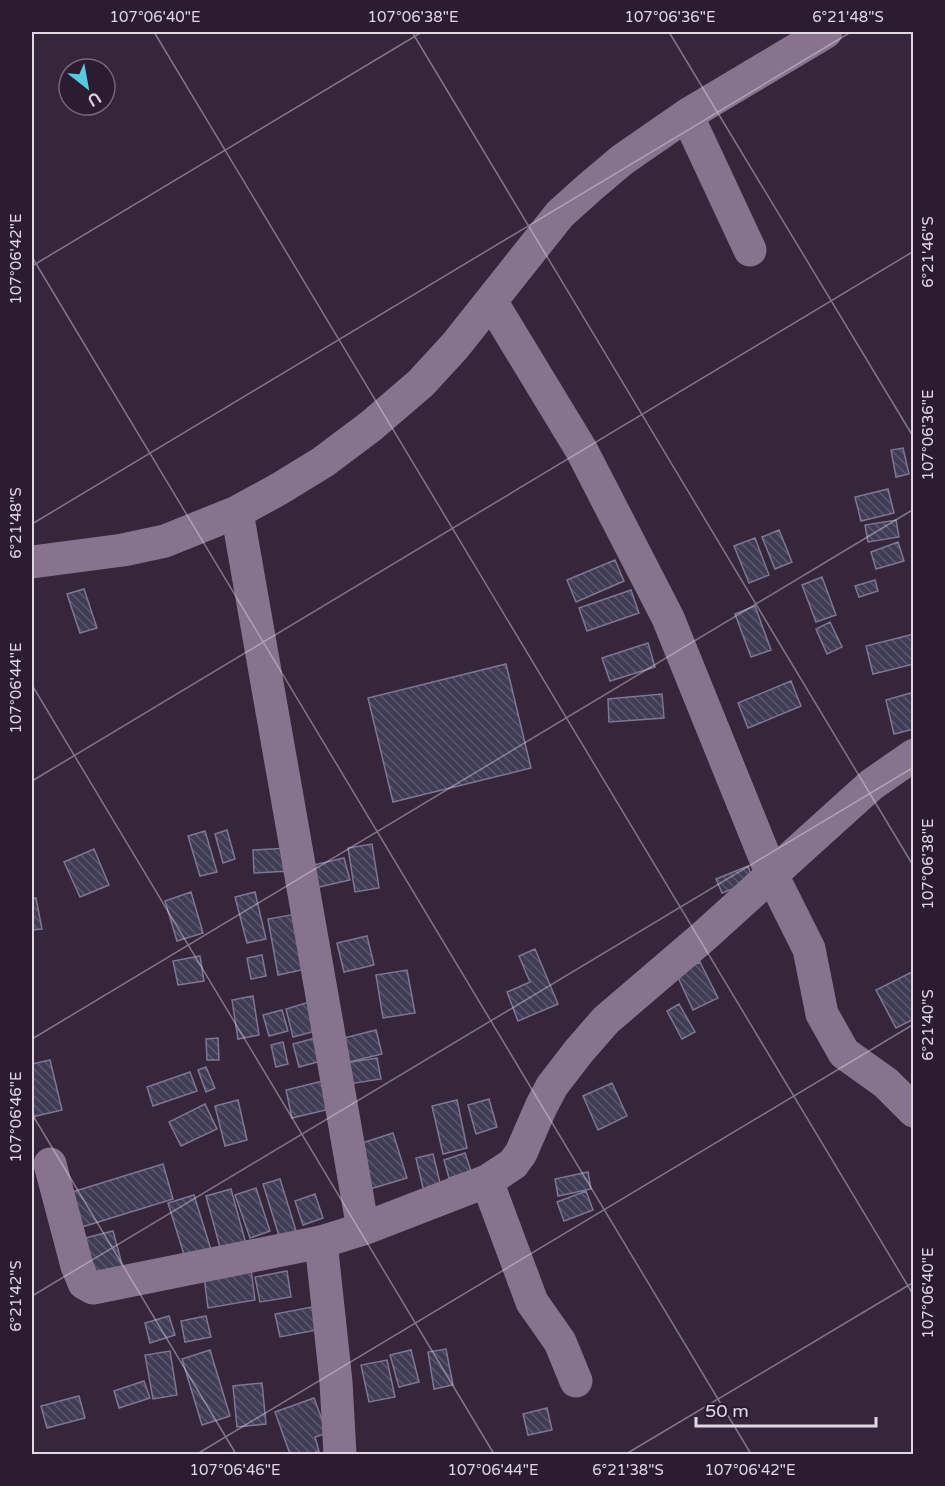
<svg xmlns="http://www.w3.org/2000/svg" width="945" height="1486" font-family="'Varela Round',sans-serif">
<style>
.building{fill:url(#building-back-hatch);stroke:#7d7794;stroke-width:1.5}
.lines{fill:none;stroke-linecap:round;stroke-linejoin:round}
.minor{stroke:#86748e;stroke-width:33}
.ticks{fill:none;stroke:#e0d6e4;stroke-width:1.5;stroke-opacity:0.45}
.neatline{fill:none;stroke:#e0d6e4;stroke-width:2}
.ticks-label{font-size:15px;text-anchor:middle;fill:#e0d6e4}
</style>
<defs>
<pattern id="building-back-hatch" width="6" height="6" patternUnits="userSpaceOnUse" patternTransform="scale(1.5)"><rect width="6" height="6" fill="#413c55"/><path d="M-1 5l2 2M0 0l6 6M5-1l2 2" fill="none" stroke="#5c576d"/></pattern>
</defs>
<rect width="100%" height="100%" fill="#35263b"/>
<path class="building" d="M 903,448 L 909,474 L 896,477 L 891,450 Z
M 888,489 L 894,513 L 861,521 L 855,497 Z
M 896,520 L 899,537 L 868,542 L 865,525 Z
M 779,530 L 792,562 L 775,569 L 762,537 Z
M 755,538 L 769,575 L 749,583 L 734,546 Z
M 898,542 L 904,561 L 876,569 L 871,552 Z
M 615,560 L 624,581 L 576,602 L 567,580 Z
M 822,577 L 836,615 L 816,622 L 802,585 Z
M 875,580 L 878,591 L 859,597 L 855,586 Z
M 84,589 L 97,628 L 80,633 L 67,594 Z
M 631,590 L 639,613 L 587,631 L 579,608 Z
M 755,606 L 771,650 L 751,657 L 735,614 Z
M 830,622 L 842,647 L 827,654 L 816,629 Z
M 914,634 L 914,664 L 873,674 L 866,646 Z
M 648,643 L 655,667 L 610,681 L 602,658 Z
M 506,664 L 531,768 L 393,802 L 368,698 Z
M 791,681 L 801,706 L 748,728 L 738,703 Z
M 914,692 L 914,729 L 894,734 L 886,700 Z
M 662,694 L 664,718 L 609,722 L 608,699 Z
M 227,830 L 235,859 L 223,863 L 215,834 Z
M 205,831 L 217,872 L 200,876 L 188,836 Z
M 372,844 L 379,888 L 355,892 L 348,848 Z
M 288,848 L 289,871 L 254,873 L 253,850 Z
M 94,849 L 109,885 L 80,897 L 64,862 Z
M 344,858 L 350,880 L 310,889 L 305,867 Z
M 748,866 L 753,881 L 722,893 L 716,879 Z
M 191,892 L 203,933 L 177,941 L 165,901 Z
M 255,892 L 266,939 L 247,943 L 235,897 Z
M 32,898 L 36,898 L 42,929 L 32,930 Z
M 296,914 L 306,969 L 278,975 L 268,919 Z
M 367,936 L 374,965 L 344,972 L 337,943 Z
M 535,949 L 558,1004 L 518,1021 L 507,992 L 530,982 L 519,956 Z
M 262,955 L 266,976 L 251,979 L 247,958 Z
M 200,956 L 204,981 L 178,985 L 173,961 Z
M 700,962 L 718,998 L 693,1010 L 676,973 Z
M 407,970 L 415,1013 L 383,1018 L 376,975 Z
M 914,971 L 914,1019 L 896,1028 L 876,990 Z
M 253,996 L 259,1035 L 238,1039 L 232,1000 Z
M 316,1000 L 323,1029 L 293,1037 L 286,1009 Z
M 679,1004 L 695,1032 L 682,1039 L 667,1011 Z
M 282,1010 L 288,1031 L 269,1036 L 263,1015 Z
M 376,1030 L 382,1054 L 345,1063 L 340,1039 Z
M 319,1037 L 325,1060 L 299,1067 L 293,1044 Z
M 218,1038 L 219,1060 L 207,1060 L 206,1039 Z
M 283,1042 L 288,1064 L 276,1067 L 271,1045 Z
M 377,1058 L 381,1079 L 349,1084 L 345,1063 Z
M 50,1060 L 62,1110 L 32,1117 L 32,1064 Z
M 206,1067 L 215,1088 L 206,1092 L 198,1070 Z
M 190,1072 L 197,1091 L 153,1106 L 147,1087 Z
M 327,1080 L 334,1108 L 292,1118 L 286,1090 Z
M 612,1083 L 627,1116 L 598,1130 L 583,1096 Z
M 489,1099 L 497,1127 L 476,1134 L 468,1105 Z
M 238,1100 L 247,1140 L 225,1146 L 215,1106 Z
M 457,1100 L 467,1148 L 443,1154 L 432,1106 Z
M 205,1104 L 217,1129 L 181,1146 L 169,1122 Z
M 393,1133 L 407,1178 L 370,1189 L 356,1145 Z
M 465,1153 L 471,1171 L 449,1178 L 444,1160 Z
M 433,1154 L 441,1187 L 424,1192 L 416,1158 Z
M 163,1164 L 173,1199 L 82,1227 L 72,1192 Z
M 588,1172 L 591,1189 L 558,1196 L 555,1179 Z
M 280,1179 L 297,1234 L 280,1239 L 263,1184 Z
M 256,1188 L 270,1231 L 250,1238 L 235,1195 Z
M 231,1189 L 246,1244 L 221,1251 L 206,1196 Z
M 586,1191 L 593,1210 L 564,1221 L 557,1202 Z
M 315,1194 L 323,1218 L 303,1225 L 295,1201 Z
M 194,1195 L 212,1253 L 186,1261 L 168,1203 Z
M 113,1231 L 123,1268 L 96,1276 L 85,1238 Z
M 251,1270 L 255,1300 L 208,1308 L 204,1277 Z
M 287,1271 L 291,1297 L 260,1302 L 255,1277 Z
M 317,1306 L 322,1329 L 280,1337 L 275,1314 Z
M 169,1316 L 175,1335 L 150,1343 L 145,1323 Z
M 206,1316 L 211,1337 L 185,1342 L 181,1321 Z
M 446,1349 L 453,1385 L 434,1389 L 428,1352 Z
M 210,1350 L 230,1416 L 202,1425 L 182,1359 Z
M 411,1350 L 419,1382 L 399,1387 L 390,1355 Z
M 170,1351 L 177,1395 L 153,1399 L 145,1355 Z
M 387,1360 L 395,1397 L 369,1402 L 361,1365 Z
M 144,1381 L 150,1398 L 119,1408 L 114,1391 Z
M 262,1383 L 266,1424 L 237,1427 L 233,1386 Z
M 79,1396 L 85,1418 L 47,1428 L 41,1406 Z
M 314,1398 L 327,1433 L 315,1437 L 319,1451 L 310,1454 L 290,1454 L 275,1412 Z
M 547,1408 L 552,1430 L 528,1435 L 523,1414 Z"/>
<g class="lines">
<path class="minor" d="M 687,115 L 750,250
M 491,301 L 582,451 L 668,618 L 772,875 L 809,949 L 822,1014 L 844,1053 L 886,1083 L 914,1111
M 237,512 L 363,1229
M 32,562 L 123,550 L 165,541 L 237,512 L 279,489 L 323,462 L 371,426 L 421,383 L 455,346 L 560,214 L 590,187 L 622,160 L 687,115 L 826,32
M 50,1164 L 77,1266 L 84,1283 L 93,1288 L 321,1242
M 487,1181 L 532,1302 L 560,1342 L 576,1381
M 340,1454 L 336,1382 L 321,1242 L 363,1229 L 487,1181 L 513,1164 L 521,1153 L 541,1107 L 552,1086 L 579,1051 L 606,1020 L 703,937 L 871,785 L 914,755"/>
</g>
<path class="ticks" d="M 154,32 L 914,1296M 412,32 L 914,867M 669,32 L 914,438M 32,257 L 751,1454M 32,266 L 422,32M 32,524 L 851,32M 32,685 L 494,1454M 32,781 L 914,251M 32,1039 L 914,509M 32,1114 L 236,1454M 32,1296 L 914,767M 197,1454 L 914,1024M 626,1454 L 914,1282"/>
<rect width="945" height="1486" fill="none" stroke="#2b1c31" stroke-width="66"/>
<g transform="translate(87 87) rotate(149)"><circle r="28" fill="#2b1c31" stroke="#736679" stroke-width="1.5"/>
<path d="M0-4.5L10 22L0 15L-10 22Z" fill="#54cadc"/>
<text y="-9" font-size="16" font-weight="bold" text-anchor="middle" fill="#e0d6e4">U</text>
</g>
<path d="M696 1417v9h180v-9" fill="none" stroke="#e0d6e4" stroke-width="3"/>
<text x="705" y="1417" font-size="18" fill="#e0d6e4" stroke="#2b1c31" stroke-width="4.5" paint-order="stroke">50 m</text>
<rect x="33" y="33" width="879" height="1420" class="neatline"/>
<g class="ticks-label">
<text x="155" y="22">107°06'40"E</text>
<text x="413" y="22">107°06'38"E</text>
<text x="670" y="22">107°06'36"E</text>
<text x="848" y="22">6°21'48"S</text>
<text transform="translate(928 252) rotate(-90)" y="5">6°21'46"S</text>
<text transform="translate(16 259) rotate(-90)" y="5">107°06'42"E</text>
<text transform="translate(928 435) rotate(-90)" y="5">107°06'36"E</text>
<text transform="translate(16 523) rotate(-90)" y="5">6°21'48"S</text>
<text transform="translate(16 688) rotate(-90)" y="5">107°06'44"E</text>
<text transform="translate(928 864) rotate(-90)" y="5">107°06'38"E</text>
<text transform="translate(928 1025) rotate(-90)" y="5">6°21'40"S</text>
<text transform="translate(16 1117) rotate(-90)" y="5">107°06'46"E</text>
<text transform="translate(928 1293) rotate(-90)" y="5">107°06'40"E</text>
<text transform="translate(16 1296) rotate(-90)" y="5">6°21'42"S</text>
<text x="235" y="1475">107°06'46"E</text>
<text x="493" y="1475">107°06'44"E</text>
<text x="628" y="1475">6°21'38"S</text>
<text x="750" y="1475">107°06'42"E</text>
</g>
</svg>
